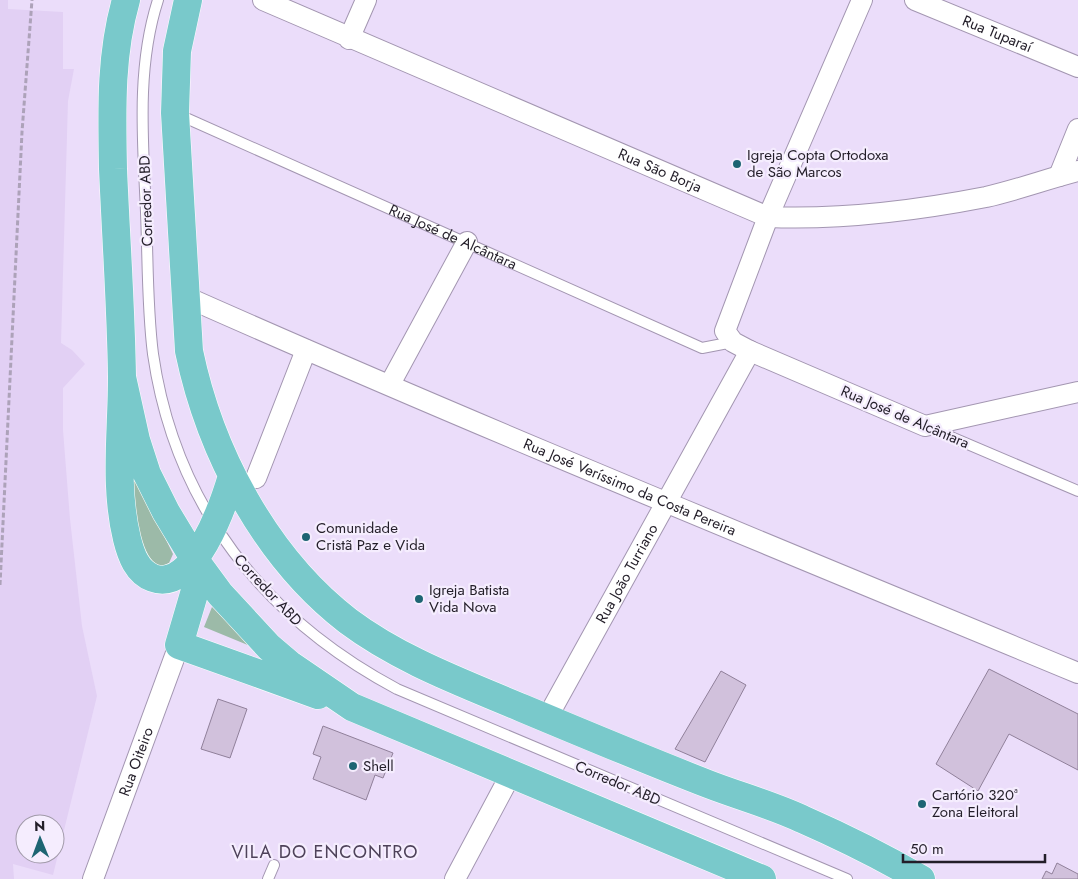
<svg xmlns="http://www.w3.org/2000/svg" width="1078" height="879" font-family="Jost,sans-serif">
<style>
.built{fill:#e2d0f4;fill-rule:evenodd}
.green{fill:#9cbaa8}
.building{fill:#d1c1dc;stroke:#90809a}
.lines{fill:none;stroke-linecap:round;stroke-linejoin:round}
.lane-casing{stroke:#a396b1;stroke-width:12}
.street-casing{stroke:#a396b1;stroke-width:22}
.primary-casing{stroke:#fff;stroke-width:29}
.path{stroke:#ada2b9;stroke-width:3;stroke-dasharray:5 2.5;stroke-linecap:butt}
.lane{stroke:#fff;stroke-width:10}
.street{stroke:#fff;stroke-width:20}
.primary{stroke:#79c9cb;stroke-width:28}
.poi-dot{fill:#1d6573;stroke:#f5edfe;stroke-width:2}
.labels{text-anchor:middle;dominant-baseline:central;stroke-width:4.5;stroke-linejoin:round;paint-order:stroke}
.street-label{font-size:15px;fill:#231e29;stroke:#f5edfe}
.poi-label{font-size:15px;fill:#231e29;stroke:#f5edfe;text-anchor:start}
.quarter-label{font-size:18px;letter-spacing:1px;fill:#4e425a;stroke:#f5edfe}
</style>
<rect width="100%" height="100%" fill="#ebddfa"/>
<path class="built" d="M 0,0 L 8,0 L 8,9 L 63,12 L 63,69 L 74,69 L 68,101 L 61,343 L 72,350 L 85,364 L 63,388 L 63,430 L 70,519 L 82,626 L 97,696 L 53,875 L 13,864 L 14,879 L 0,879 ZM 25,824 L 55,824 L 55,854 L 25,854 Z"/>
<path class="green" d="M 130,467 L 173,554 L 169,563 L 160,567 L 149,564 L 138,532 Z
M 212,607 L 255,648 L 204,627 Z"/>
<path class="building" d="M 989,669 L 1078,714 L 1078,770 L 1009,734 L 978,791 L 936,764 Z
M 721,671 L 746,685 L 705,762 L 675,749 Z
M 218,699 L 247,709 L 230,758 L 201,749 Z
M 323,726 L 393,753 L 383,778 L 375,775 L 366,800 L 313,779 L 321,757 L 313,754 Z
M 1057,863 L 1078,874 L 1078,879 L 1042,879 L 1046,871 L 1052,874 Z"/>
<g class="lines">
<defs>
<g id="lane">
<path d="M 158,0 C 136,68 143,142 146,212 C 148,259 147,307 153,354 C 175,506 264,618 397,689 L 847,879"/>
<path id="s1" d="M 177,114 L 702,348 L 733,342"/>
<path d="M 930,428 L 1078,491"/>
<path d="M 268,879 L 274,865"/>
</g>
<g id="street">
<path id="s2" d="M 263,0 L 768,217 C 841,220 914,211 986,197 C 1017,190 1047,179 1078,171"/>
<path d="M 862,0 L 768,217 L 725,331 L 733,342 L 750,351 L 925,426 L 1078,392"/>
<path id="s3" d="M 915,0 L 1078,67"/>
<path d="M 349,39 L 366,0"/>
<path d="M 1059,176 L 1078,129"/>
<path id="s4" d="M 184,296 C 479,427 779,549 1078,673"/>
<path d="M 390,384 L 467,242"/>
<path d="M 256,478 L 306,350"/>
<path id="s5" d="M 547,718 L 750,351"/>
<path id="s6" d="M 93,879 L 179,645"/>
<path d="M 455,879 L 511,774"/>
</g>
<path id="primary" d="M 126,0 C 110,56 112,111 113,169 C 116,238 121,308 122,377 C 122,431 114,486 127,539 C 131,555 137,572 153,578 C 194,593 224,503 232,476
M 188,0 L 177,51 L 175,113 L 189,351 C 210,452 265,557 348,621 C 400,660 463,683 522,708 C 584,734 646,760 708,784 C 739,796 772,805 802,819 C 843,837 883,857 921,879
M 122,377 L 136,440 L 147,474 L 166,512 L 195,560 L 220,594 L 269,647 L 289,664 L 352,707 L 762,879
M 201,570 L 179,645 L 318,695"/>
</defs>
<use href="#lane" class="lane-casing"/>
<use href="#street" class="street-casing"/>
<use href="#primary" class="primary-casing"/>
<path class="path" d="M 0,585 L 22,132 L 32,0"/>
<use href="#lane" class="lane"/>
<use href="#street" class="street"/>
<use href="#primary" class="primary"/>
</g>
<g class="poi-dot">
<circle cx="737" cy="164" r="5"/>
<circle cx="306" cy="537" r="5"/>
<circle cx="419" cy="599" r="5"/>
<circle cx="353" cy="766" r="5"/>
<circle cx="922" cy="804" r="5"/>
</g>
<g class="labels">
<g class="street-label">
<text stroke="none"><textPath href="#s3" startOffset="89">Rua Tuparaí</textPath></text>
<text stroke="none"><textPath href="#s2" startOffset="432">Rua São Borja</textPath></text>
<text transform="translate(146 201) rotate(-92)">Corredor ABD</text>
<text stroke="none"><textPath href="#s1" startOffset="302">Rua José de Alcântara</textPath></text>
<text transform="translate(905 417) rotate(23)">Rua José de Alcântara</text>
<text stroke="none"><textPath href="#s4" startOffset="485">Rua José Veríssimo da Costa Pereira</textPath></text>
<text stroke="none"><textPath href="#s5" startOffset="165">Rua João Turriano</textPath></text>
<text transform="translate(268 590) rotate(47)">Corredor ABD</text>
<text stroke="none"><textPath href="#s6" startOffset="125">Rua Oiteiro</textPath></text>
<text transform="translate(618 783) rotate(23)">Corredor ABD</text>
</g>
<g class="poi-label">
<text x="747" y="155">Igreja Copta Ortodoxa<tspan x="747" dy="17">de São Marcos</tspan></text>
<text x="316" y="528">Comunidade<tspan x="316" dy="17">Cristã Paz e Vida</tspan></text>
<text x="429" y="590">Igreja Batista<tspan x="429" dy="17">Vida Nova</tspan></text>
<text x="363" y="766">Shell</text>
<text x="932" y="795">Cartório 320ª<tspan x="932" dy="17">Zona Eleitoral</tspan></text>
</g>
<g class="quarter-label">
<text x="325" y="852">VILA DO ENCONTRO</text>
</g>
</g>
<g transform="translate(40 839) rotate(359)"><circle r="24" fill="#f5edfe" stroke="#a19aa9"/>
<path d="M0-4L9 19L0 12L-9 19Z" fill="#1d6573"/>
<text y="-8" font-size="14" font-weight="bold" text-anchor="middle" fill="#231e29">N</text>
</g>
<path d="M903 854v8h142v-8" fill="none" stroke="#231e29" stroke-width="2.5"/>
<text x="910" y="854" font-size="15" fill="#231e29" stroke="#f5edfe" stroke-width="4" paint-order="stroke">50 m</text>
</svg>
